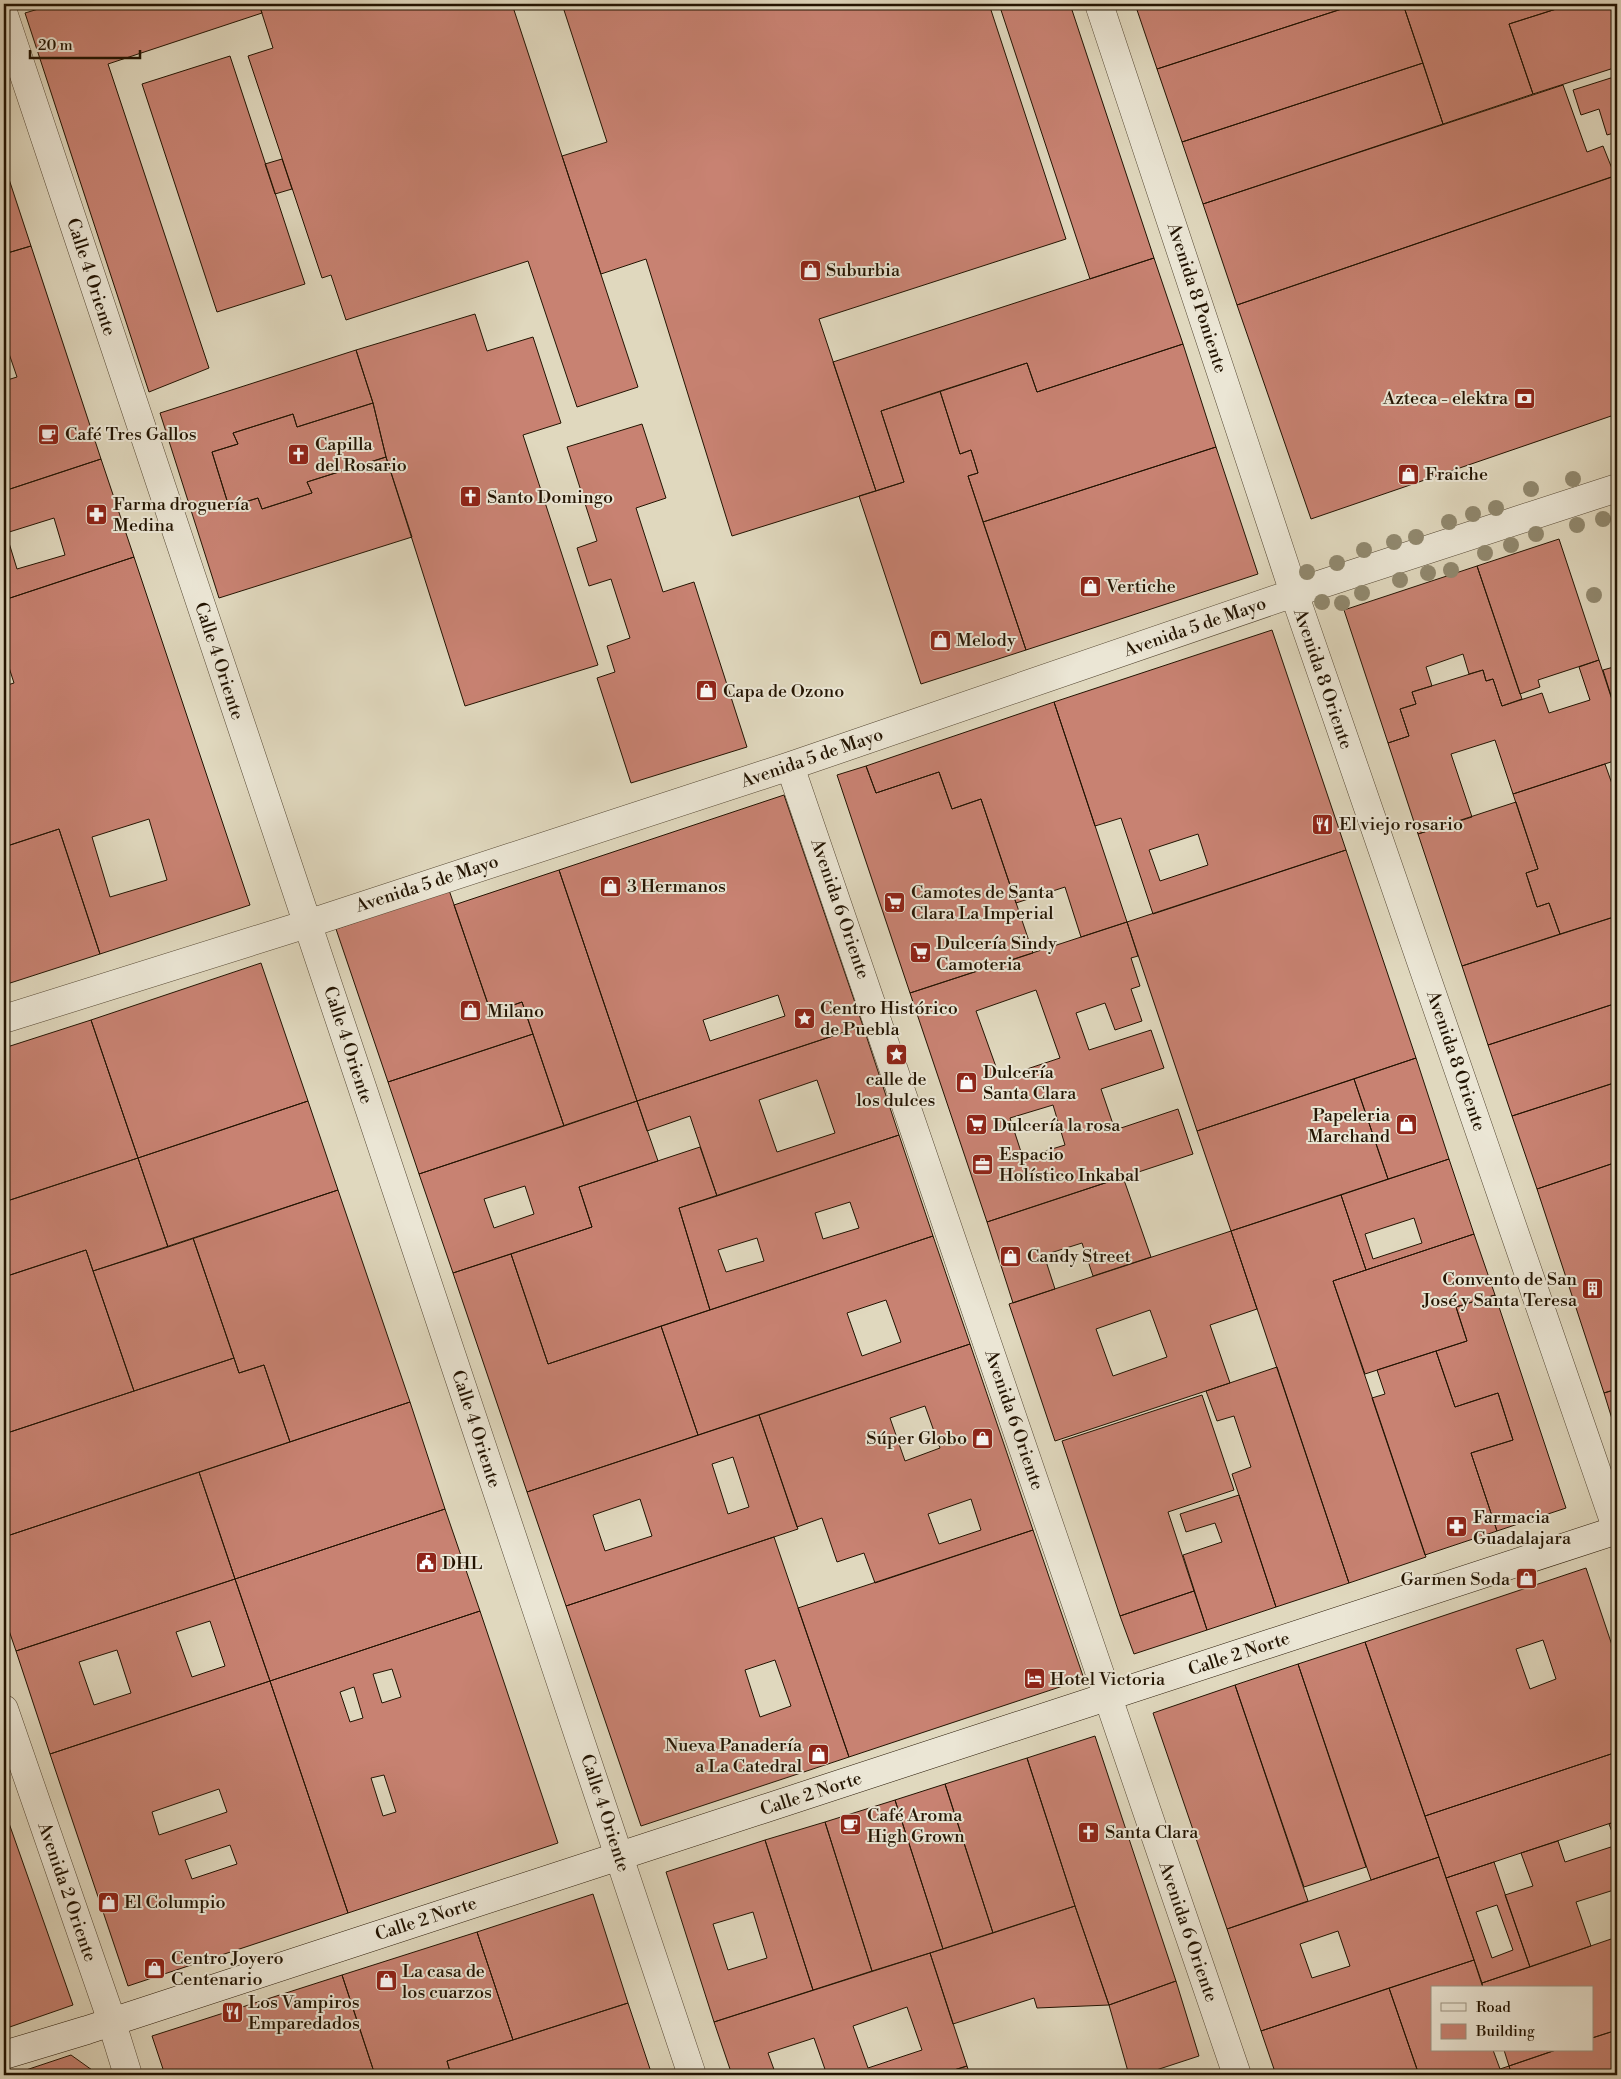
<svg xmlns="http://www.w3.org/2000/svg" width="1621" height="2079" font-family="'Libre Bodoni',serif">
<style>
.building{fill:#c88272;stroke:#231402;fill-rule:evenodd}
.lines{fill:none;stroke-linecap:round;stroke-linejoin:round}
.street-casing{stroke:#524531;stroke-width:29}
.secondary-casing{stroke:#231402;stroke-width:29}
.street{stroke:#ebe6d5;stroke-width:28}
.secondary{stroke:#ebe6d5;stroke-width:28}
.tree{fill:#90886e}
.labels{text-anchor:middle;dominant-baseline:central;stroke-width:4;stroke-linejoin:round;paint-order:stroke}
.poi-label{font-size:18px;fill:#231402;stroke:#ebe6d5;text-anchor:start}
.street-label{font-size:18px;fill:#231402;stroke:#ebe6d5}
</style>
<rect width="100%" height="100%" fill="#e0d8be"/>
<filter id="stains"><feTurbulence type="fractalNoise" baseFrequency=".004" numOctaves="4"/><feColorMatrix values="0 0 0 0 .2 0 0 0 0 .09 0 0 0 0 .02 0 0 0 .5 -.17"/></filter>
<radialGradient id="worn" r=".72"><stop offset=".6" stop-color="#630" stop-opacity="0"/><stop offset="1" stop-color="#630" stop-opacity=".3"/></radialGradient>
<path class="building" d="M 55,4 L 259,4 L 262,13 L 108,64 L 209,368 L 149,392 L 25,13 Z
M 259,4 L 512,4 L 638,387 L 577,407 L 528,261 L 346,320 L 331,275 L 322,278 L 248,56 L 273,48 Z
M 562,4 L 989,4 L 1066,239 L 819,319 L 876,491 L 732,536 L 646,259 L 601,274 L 562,156 L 607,142 Z
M 999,4 L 1070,4 L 1154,258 L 1090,279 Z
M 1135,4 L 1357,4 L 1157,69 Z
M 1357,4 L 1403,4 L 1423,63 L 1182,142 L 1157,69 Z
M 1403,4 L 1572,4 L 1509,24 L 1533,94 L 1443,124 Z
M 1572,4 L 1617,4 L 1617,67 L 1533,94 L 1509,24 Z
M 230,56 L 305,284 L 217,312 L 142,84 Z
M 1423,63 L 1443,124 L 1203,204 L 1182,142 Z
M 1617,76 L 1617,132 L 1607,135 L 1599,109 L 1581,115 L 1573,90 Z
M 1563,85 L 1587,152 L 1603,146 L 1615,176 L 1237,305 L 1203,204 Z
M 282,159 L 292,189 L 275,194 L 265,164 Z
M 4,164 L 31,246 L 4,254 Z
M 1617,175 L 1617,414 L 1311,519 L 1237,305 Z
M 31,246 L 101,459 L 4,491 L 4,381 L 17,377 L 4,339 L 4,254 Z
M 1154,258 L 1183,344 L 1037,392 L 1027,363 L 881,411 L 904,482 L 876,491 L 833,362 Z
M 475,314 L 487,351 L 533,337 L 561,423 L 523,435 L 598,665 L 465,706 L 386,457 L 373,403 L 356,350 Z
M 1183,344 L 1216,447 L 983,522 L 968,476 L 978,473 L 971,450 L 960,454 L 940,391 L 1027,363 L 1037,392 Z
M 356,350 L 373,403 L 297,427 L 293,414 L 233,433 L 238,444 L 212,452 L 229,507 L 258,498 L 262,509 L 312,493 L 307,482 L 386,457 L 412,537 L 219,598 L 160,413 Z
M 940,391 L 960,454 L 971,450 L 978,473 L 968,476 L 1026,650 L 921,684 L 859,496 L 904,482 L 881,411 Z
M 373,403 L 386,457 L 307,482 L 312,493 L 262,509 L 258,498 L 229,507 L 212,452 L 238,444 L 233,433 L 293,414 L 297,427 Z
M 642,424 L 666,498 L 636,508 L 663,592 L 694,582 L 747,747 L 631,783 L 597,678 L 615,672 L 607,646 L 630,638 L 611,579 L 589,586 L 577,548 L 597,541 L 567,447 Z
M 1216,447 L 1258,574 L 1026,650 L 983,522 Z
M 101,459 L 134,557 L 4,600 L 4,491 ZM 54,518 L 65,555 L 17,569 L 6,533 Z
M 1559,539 L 1599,660 L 1538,680 L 1540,687 L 1520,694 L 1477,566 Z
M 134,557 L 250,905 L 100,954 L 59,829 L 4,847 L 4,686 L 14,683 L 4,652 L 4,600 ZM 149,819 L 167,880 L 110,897 L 92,837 Z
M 1477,566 L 1522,699 L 1502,706 L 1493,679 L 1486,681 L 1483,670 L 1469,674 L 1463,654 L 1426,667 L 1432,686 L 1412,692 L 1416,704 L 1400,709 L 1409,736 L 1388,743 L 1344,610 Z
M 1272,630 L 1346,850 L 1153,914 L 1121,818 L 1095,826 L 1054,702 ZM 1198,834 L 1208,865 L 1160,881 L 1149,850 Z
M 1599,660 L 1617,715 L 1617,760 L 1513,794 L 1495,740 L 1451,754 L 1472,817 L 1418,834 L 1388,743 L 1409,736 L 1400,709 L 1416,704 L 1412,692 L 1483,670 L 1486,681 L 1493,679 L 1502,706 L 1542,693 L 1549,713 L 1590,700 L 1579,667 Z
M 1617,666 L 1617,715 L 1603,670 Z
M 1054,702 L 1127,922 L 1081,937 L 1065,887 L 1016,903 L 981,799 L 952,809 L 939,772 L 876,793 L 866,766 Z
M 1605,764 L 1617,798 L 1617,916 L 1560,934 L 1549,903 L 1537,907 L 1526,873 L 1538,869 L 1513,794 Z
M 866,766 L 876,793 L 939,772 L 952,809 L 981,799 L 1033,953 L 910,993 L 837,775 Z
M 784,795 L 863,1026 L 637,1101 L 559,870 ZM 778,995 L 785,1016 L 710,1041 L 703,1020 Z
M 1516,802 L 1538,869 L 1526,873 L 1537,907 L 1549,903 L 1560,934 L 1462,966 L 1418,834 Z
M 59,829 L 100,954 L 4,985 L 4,847 Z
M 1346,850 L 1416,1058 L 1197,1131 L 1127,922 Z
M 559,870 L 637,1101 L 564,1126 L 522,1002 L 491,1013 L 454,905 Z
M 449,890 L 491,1013 L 522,1002 L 533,1034 L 388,1082 L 336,929 Z
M 1617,916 L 1617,1003 L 1488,1045 L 1462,966 Z
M 1127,922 L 1138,956 L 1131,958 L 1140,986 L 1131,989 L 1142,1021 L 1115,1030 L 1105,1003 L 1076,1013 L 1089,1050 L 1151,1030 L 1164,1068 L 1101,1089 L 1115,1130 L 1178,1109 L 1193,1154 L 987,1222 L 910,993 ZM 1036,990 L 1060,1058 L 1000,1078 L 976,1011 ZM 1053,1105 L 1065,1145 L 1023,1158 L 1010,1118 Z
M 261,963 L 308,1101 L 138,1158 L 91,1020 Z
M 1617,1003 L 1617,1082 L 1512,1116 L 1488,1045 Z
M 91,1020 L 138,1158 L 4,1202 L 4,1048 Z
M 863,1026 L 899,1135 L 717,1196 L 690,1116 L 647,1131 L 637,1101 ZM 817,1080 L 835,1133 L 777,1152 L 759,1100 Z
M 533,1034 L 564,1126 L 419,1174 L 388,1082 Z
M 1416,1058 L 1449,1159 L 1388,1179 L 1354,1079 Z
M 1354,1079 L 1388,1179 L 1231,1231 L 1197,1131 Z
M 1617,1082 L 1617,1162 L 1537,1189 L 1512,1116 Z
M 308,1101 L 338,1190 L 168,1247 L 138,1158 Z
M 637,1101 L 658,1161 L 579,1187 L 592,1227 L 453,1273 L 419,1174 ZM 525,1186 L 534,1214 L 494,1228 L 484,1199 Z
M 899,1135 L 933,1236 L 710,1310 L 679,1208 ZM 850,1202 L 859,1228 L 823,1239 L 815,1213 ZM 757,1238 L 764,1261 L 726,1272 L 718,1250 Z
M 700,1147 L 717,1196 L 679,1208 L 710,1310 L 548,1364 L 511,1254 L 592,1227 L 579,1187 Z
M 138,1158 L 168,1247 L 93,1271 L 86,1250 L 4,1277 L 4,1202 Z
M 1449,1159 L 1474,1234 L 1366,1270 L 1341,1195 ZM 1414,1218 L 1422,1243 L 1373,1259 L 1365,1234 Z
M 1617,1162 L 1617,1389 L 1604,1393 L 1537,1189 Z
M 1123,1177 L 1151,1257 L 1093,1276 L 1082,1243 L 1044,1255 L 1055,1289 L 1013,1303 L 987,1222 Z
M 338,1190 L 410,1402 L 290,1442 L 264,1365 L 239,1373 L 193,1238 Z
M 1341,1195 L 1366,1270 L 1333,1281 L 1426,1557 L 1349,1583 L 1231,1231 Z
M 1231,1231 L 1257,1309 L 1210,1325 L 1230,1383 L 1055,1441 L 1009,1304 ZM 1150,1310 L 1167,1357 L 1113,1376 L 1096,1329 Z
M 1474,1234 L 1495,1295 L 1456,1307 L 1467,1341 L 1365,1374 L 1333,1281 Z
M 933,1236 L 970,1344 L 698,1435 L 661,1326 ZM 886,1300 L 901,1342 L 862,1356 L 847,1313 Z
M 193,1238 L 234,1358 L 134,1391 L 93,1271 Z
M 86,1250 L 134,1391 L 4,1434 L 4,1277 Z
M 511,1254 L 548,1364 L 661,1326 L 698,1435 L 527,1492 L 453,1273 Z
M 1495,1295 L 1566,1508 L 1497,1531 L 1471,1453 L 1513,1440 L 1498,1393 L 1455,1407 L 1436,1351 L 1467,1341 L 1456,1307 Z
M 970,1344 L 1033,1530 L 875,1583 L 864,1553 L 837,1562 L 822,1518 L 797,1527 L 759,1415 ZM 925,1406 L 940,1448 L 905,1461 L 890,1418 ZM 971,1499 L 981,1530 L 939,1544 L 928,1514 Z
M 1436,1351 L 1455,1407 L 1498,1393 L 1513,1440 L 1471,1453 L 1497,1531 L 1425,1555 L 1372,1398 L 1385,1394 L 1377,1370 Z
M 234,1358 L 239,1373 L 264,1365 L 290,1442 L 4,1537 L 4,1434 Z
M 1277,1367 L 1349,1583 L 1276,1607 L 1232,1474 L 1251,1467 L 1234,1416 L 1217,1421 L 1206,1391 Z
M 1617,1389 L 1617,1435 L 1604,1393 Z
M 1202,1395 L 1234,1490 L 1168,1512 L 1194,1591 L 1120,1616 L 1062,1441 Z
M 410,1402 L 445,1509 L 235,1579 L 199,1472 Z
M 759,1415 L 798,1529 L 566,1606 L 527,1492 ZM 733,1457 L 749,1507 L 728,1514 L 712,1464 ZM 640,1499 L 652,1536 L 605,1551 L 593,1515 Z
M 199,1472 L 235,1579 L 16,1651 L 4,1616 L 4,1537 Z
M 1239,1495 L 1276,1607 L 1207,1630 L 1183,1555 L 1222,1542 L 1215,1523 L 1186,1532 L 1180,1514 Z
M 445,1509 L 480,1611 L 270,1681 L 235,1579 Z
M 1033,1530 L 1084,1679 L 849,1757 L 798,1608 Z
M 774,1537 L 849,1757 L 641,1826 L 566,1606 ZM 775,1660 L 791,1706 L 760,1717 L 745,1670 Z
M 1586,1568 L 1617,1660 L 1617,1752 L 1425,1816 L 1365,1642 ZM 1543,1640 L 1556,1679 L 1530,1689 L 1516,1649 Z
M 235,1579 L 270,1681 L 50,1754 L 16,1651 ZM 210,1621 L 225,1666 L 192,1677 L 176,1632 ZM 117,1650 L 131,1693 L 94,1705 L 79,1662 Z
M 1194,1591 L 1207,1630 L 1134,1654 L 1120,1616 Z
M 480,1611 L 558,1843 L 348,1913 L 270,1681 ZM 392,1669 L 401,1697 L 382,1703 L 373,1674 ZM 354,1687 L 363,1718 L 350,1722 L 340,1692 ZM 384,1775 L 396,1812 L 383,1816 L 371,1778 Z
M 1365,1642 L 1439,1857 L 1371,1880 L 1298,1664 Z
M 1298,1664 L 1366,1867 L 1304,1887 L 1235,1685 Z
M 270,1681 L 348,1913 L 128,1986 L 50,1754 ZM 219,1789 L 227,1812 L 159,1835 L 152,1812 ZM 230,1845 L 237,1864 L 192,1879 L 185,1860 Z
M 1235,1685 L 1308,1901 L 1227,1929 L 1153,1713 Z
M 1095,1736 L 1176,1981 L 1109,2005 L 1075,1906 L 1027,1758 Z
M 1617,1752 L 1617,1821 L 1446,1878 L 1425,1816 Z
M 1027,1758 L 1075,1906 L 993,1933 L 945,1784 Z
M 945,1784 L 993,1933 L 943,1949 L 895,1800 Z
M 895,1800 L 943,1949 L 872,1971 L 825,1822 Z
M 4,1809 L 73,2005 L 4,2029 Z
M 1617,1821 L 1617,1889 L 1576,1902 L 1591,1946 L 1530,1967 L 1505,1895 L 1533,1886 L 1521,1853 L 1558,1841 L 1565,1862 L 1617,1845 L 1609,1824 Z
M 825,1822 L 872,1971 L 813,1990 L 765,1840 Z
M 765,1840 L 813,1990 L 714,2022 L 666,1872 ZM 753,1912 L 767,1958 L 728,1970 L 713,1924 Z
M 1439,1857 L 1474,1960 L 1261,2031 L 1227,1929 ZM 1338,1931 L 1350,1966 L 1312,1978 L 1300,1944 Z
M 1494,1862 L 1530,1967 L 1482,1983 L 1446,1878 ZM 1497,1905 L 1513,1950 L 1492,1958 L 1476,1912 Z
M 593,1894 L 628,2003 L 513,2040 L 477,1932 Z
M 1075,1906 L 1109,2005 L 1037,2008 L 1034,1998 L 953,2024 L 930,1953 Z
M 477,1932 L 513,2040 L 447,2061 L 451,2075 L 375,2075 L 342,1975 Z
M 1617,1937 L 1617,2030 L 1592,2038 L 1592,1988 L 1483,1988 L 1482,1983 Z
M 930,1953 L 967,2066 L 938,2075 L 827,2075 L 814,2038 L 768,2053 L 776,2075 L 732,2075 L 714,2022 ZM 907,2007 L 922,2050 L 868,2068 L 853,2026 Z
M 1474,1960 L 1483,1988 L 1432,1988 L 1432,2050 L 1493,2050 L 1500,2069 L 1509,2066 L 1512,2075 L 1419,2075 L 1389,1988 Z
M 342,1975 L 375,2075 L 302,2075 L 300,2071 L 287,2075 L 165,2075 L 152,2036 Z
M 1176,1981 L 1199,2056 L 1141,2075 L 1129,2075 L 1109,2005 Z
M 1389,1988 L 1419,2075 L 1276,2075 L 1261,2031 Z
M 628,2003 L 652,2075 L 451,2075 L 447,2061 Z
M 1617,2030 L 1617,2075 L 1512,2075 L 1509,2066 L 1556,2050 L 1592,2050 L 1592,2038 Z
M 1504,2050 L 1556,2050 L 1509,2066 Z
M 71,2055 L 92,2070 L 94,2075 L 11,2075 Z
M 967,2066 L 970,2075 L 938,2075 Z"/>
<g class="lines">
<defs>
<path id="street" d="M 1099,4 L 1294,593 L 1617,1530
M 4,15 L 692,2075
M 790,766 L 1237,2075
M 4,1019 L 307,924 L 790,766 L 1294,593 L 1617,488
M 4,1709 L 107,2007 L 128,2075"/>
<path id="secondary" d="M 4,2055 L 87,2030 L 1617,1530"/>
</defs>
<use href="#street" class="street-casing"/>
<use href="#secondary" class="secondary-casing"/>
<use href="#street" class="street"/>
<use href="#secondary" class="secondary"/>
</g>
<g class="tree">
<circle cx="1573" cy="479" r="8"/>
<circle cx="1531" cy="489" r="8"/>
<circle cx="1496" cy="508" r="8"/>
<circle cx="1473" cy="514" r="8"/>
<circle cx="1603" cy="519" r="8"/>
<circle cx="1449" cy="522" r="8"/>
<circle cx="1577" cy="525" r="8"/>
<circle cx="1536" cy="534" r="8"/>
<circle cx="1416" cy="537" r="8"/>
<circle cx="1394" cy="542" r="8"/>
<circle cx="1511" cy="545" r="8"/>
<circle cx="1364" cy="550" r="8"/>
<circle cx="1485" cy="553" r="8"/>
<circle cx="1337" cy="563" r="8"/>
<circle cx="1451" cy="570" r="8"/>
<circle cx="1307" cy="572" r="8"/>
<circle cx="1428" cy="573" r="8"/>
<circle cx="1400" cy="580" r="8"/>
<circle cx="1362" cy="593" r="8"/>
<circle cx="1594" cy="595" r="8"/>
<circle cx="1322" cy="602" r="8"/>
<circle cx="1342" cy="603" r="8"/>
</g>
<defs>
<symbol id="shop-square" viewBox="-11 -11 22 22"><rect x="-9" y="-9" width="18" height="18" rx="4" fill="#8f2418" stroke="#ebe6d5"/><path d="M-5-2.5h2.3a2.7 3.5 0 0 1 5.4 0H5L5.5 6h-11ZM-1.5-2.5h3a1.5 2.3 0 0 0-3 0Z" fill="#fff"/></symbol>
<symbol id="bank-square" viewBox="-11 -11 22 22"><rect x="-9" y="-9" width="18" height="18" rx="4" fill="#8f2418" stroke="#ebe6d5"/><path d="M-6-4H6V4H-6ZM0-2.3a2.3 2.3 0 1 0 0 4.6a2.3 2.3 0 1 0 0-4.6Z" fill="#fff"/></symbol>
<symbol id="cafe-square" viewBox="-11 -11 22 22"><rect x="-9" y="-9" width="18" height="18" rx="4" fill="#8f2418" stroke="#ebe6d5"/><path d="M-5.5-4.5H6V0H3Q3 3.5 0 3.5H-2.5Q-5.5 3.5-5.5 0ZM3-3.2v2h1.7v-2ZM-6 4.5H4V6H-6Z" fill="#fff"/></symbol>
<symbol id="church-square" viewBox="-11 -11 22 22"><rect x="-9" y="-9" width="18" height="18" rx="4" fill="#8f2418" stroke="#ebe6d5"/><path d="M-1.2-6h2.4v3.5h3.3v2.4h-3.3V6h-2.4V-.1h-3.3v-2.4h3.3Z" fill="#fff"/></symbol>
<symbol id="pharmacy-square" viewBox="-11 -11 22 22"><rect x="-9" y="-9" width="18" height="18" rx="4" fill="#8f2418" stroke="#ebe6d5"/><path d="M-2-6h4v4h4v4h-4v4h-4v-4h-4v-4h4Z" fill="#fff"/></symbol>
<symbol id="restaurant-square" viewBox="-11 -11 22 22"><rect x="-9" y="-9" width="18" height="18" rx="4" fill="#8f2418" stroke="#ebe6d5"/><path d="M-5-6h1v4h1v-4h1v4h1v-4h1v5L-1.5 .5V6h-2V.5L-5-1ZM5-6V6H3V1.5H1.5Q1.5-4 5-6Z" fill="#fff"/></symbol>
<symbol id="supermarket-square" viewBox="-11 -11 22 22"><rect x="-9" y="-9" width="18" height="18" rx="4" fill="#8f2418" stroke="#ebe6d5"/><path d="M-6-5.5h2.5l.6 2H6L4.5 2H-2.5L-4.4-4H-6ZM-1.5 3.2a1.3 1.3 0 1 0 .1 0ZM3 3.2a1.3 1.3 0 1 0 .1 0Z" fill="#fff"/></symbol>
<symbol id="sight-square" viewBox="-11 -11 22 22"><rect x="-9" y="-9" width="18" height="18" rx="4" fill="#8f2418" stroke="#ebe6d5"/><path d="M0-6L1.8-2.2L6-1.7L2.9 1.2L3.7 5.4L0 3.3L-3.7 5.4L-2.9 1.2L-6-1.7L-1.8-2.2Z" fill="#fff"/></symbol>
<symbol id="office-square" viewBox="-11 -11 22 22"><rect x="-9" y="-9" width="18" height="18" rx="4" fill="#8f2418" stroke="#ebe6d5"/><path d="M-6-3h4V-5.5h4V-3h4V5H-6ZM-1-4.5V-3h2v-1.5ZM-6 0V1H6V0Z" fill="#fff"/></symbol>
<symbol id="building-square" viewBox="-11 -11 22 22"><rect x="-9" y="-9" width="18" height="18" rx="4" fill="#8f2418" stroke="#ebe6d5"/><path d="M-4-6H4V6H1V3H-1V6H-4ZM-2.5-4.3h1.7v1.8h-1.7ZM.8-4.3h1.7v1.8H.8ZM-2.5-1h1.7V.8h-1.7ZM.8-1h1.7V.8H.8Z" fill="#fff"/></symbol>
<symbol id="civic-square" viewBox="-11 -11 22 22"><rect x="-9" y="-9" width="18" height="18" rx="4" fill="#8f2418" stroke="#ebe6d5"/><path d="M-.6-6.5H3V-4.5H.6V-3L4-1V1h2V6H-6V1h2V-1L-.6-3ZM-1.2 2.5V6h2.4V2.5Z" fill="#fff"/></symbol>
<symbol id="hotel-square" viewBox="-11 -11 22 22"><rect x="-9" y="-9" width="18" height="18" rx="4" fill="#8f2418" stroke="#ebe6d5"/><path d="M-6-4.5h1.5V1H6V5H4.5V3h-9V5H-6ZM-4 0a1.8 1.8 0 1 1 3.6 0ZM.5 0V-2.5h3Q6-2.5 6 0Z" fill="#fff"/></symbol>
</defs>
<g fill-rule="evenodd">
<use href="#shop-square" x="798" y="258" width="25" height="25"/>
<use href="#bank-square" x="1512" y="386" width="25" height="25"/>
<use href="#cafe-square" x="36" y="422" width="25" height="25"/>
<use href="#church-square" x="286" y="442" width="25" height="25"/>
<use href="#shop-square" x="1396" y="462" width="25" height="25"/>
<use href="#church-square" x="458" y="484" width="25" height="25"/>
<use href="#pharmacy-square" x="84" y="502" width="25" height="25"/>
<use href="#shop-square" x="1078" y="574" width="25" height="25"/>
<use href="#shop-square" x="928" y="628" width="25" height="25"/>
<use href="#shop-square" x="694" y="678" width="25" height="25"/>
<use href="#restaurant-square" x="1310" y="812" width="25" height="25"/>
<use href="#shop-square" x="598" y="874" width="25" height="25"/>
<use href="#supermarket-square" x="882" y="890" width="25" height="25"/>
<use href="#supermarket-square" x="908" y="940" width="25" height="25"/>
<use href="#shop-square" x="458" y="998" width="25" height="25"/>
<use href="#sight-square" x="792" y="1006" width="25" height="25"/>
<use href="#sight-square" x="884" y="1042" width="25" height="25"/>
<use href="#shop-square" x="954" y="1070" width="25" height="25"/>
<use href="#supermarket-square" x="964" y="1112" width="25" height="25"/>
<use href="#shop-square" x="1394" y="1112" width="25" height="25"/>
<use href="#office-square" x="970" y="1152" width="25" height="25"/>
<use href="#shop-square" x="998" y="1244" width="25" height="25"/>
<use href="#building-square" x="1580" y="1276" width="25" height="25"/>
<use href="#shop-square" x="970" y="1426" width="25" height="25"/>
<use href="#pharmacy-square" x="1444" y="1514" width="25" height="25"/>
<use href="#civic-square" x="414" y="1550" width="25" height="25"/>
<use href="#shop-square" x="1514" y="1566" width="25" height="25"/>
<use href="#hotel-square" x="1022" y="1666" width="25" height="25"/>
<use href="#shop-square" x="806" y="1742" width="25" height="25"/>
<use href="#cafe-square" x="838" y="1812" width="25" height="25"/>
<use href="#church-square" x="1076" y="1820" width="25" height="25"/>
<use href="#shop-square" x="96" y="1890" width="25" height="25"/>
<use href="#shop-square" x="142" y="1956" width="25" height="25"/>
<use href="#shop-square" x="374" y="1968" width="25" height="25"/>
<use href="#restaurant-square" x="220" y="2000" width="25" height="25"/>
</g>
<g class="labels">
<g class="poi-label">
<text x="826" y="270">Suburbia</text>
<text x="1508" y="398" text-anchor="end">Azteca - elektra</text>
<text x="65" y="434">Café Tres Gallos</text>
<text x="315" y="444">Capilla<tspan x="315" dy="21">del Rosario</tspan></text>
<text x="1425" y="474">Fraiche</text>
<text x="487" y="497">Santo Domingo</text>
<text x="113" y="504">Farma droguería<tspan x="113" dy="21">Medina</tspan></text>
<text x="1106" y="586">Vertiche</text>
<text x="956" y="640">Melody</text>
<text x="723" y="691">Capa de Ozono</text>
<text x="1339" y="824">El viejo rosario</text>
<text x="627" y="886">3 Hermanos</text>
<text x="911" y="892">Camotes de Santa<tspan x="911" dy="21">Clara La Imperial</tspan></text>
<text x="936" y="943">Dulcería Sindy<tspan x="936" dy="21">Camoteria</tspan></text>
<text x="820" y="1008">Centro Histórico<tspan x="820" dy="21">de Puebla</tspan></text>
<text x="487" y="1011">Milano</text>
<text x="983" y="1072">Dulcería<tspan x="983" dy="21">Santa Clara</tspan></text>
<text x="896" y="1079" text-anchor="middle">calle de<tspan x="896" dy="21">los dulces</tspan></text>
<text x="1390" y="1115" text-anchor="end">Papeleria<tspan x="1390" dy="21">Marchand</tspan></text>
<text x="993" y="1125">Dulcería la rosa</text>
<text x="999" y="1154">Espacio<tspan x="999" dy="21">Holístico Inkabal</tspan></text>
<text x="1027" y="1256">Candy Street</text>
<text x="1577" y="1279" text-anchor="end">Convento de San<tspan x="1577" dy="21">José y Santa Teresa</tspan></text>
<text x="967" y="1438" text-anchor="end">Súper Globo</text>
<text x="1473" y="1517">Farmacia<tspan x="1473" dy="21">Guadalajara</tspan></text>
<text x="442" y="1563">DHL</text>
<text x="1510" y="1579" text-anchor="end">Garmen Soda</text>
<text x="1050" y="1679">Hotel Victoria</text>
<text x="802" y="1745" text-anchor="end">Nueva Panadería<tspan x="802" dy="21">a La Catedral</tspan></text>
<text x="867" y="1815">Café Aroma<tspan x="867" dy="21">High Grown</tspan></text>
<text x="1105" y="1832">Santa Clara</text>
<text x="124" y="1902">El Columpio</text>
<text x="171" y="1958">Centro Joyero<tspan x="171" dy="21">Centenario</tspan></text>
<text x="402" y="1971">La casa de<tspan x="402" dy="21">los cuarzos</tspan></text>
<text x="248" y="2002">Los Vampiros<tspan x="248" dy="21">Emparedados</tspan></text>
</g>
<g class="street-label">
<text transform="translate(91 277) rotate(72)">Calle 4 Oriente</text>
<text transform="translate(1197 298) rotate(72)">Avenida 8 Poniente</text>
<text transform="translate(1195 627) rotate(-19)">Avenida 5 de Mayo</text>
<text transform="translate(219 661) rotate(72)">Calle 4 Oriente</text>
<text transform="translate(1323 679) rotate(71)">Avenida 8 Oriente</text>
<text transform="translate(812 758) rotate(-19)">Avenida 5 de Mayo</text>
<text transform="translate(427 884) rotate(-18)">Avenida 5 de Mayo</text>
<text transform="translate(840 909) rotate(71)">Avenida 6 Oriente</text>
<text transform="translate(348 1045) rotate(72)">Calle 4 Oriente</text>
<text transform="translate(1456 1061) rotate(71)">Avenida 8 Oriente</text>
<text transform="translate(1014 1420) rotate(71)">Avenida 6 Oriente</text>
<text transform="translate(476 1429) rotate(72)">Calle 4 Oriente</text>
<text transform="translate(1239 1654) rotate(-18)">Calle 2 Norte</text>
<text transform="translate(811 1794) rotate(-18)">Calle 2 Norte</text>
<text transform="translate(605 1813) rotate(72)">Calle 4 Oriente</text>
<text transform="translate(67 1892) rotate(71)">Avenida 2 Oriente</text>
<text transform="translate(426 1919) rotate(-18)">Calle 2 Norte</text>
<text transform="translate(1188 1932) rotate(71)">Avenida 6 Oriente</text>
</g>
</g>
<rect width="1621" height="2079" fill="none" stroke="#e0d8be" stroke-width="20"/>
<rect x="5" y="5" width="1611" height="2069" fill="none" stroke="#231402" stroke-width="2.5"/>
<rect x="10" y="10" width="1601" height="2059" fill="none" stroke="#231402"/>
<rect x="1431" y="1986" width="162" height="65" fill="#ebe6d5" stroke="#9b9281"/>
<rect x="1441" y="2003" width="25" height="8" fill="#ebe6d5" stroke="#9b9281"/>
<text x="1476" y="2012" font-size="15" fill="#231402">Road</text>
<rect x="1441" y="2024" width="25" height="15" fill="#c88272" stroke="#9b9281"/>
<text x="1476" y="2036" font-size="15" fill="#231402">Building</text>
<path d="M30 50v8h110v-8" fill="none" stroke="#231402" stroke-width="2.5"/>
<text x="38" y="50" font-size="15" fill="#231402" stroke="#ebe6d5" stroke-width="4" paint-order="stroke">20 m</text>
<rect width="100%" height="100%" filter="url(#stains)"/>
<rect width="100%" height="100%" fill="url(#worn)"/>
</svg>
